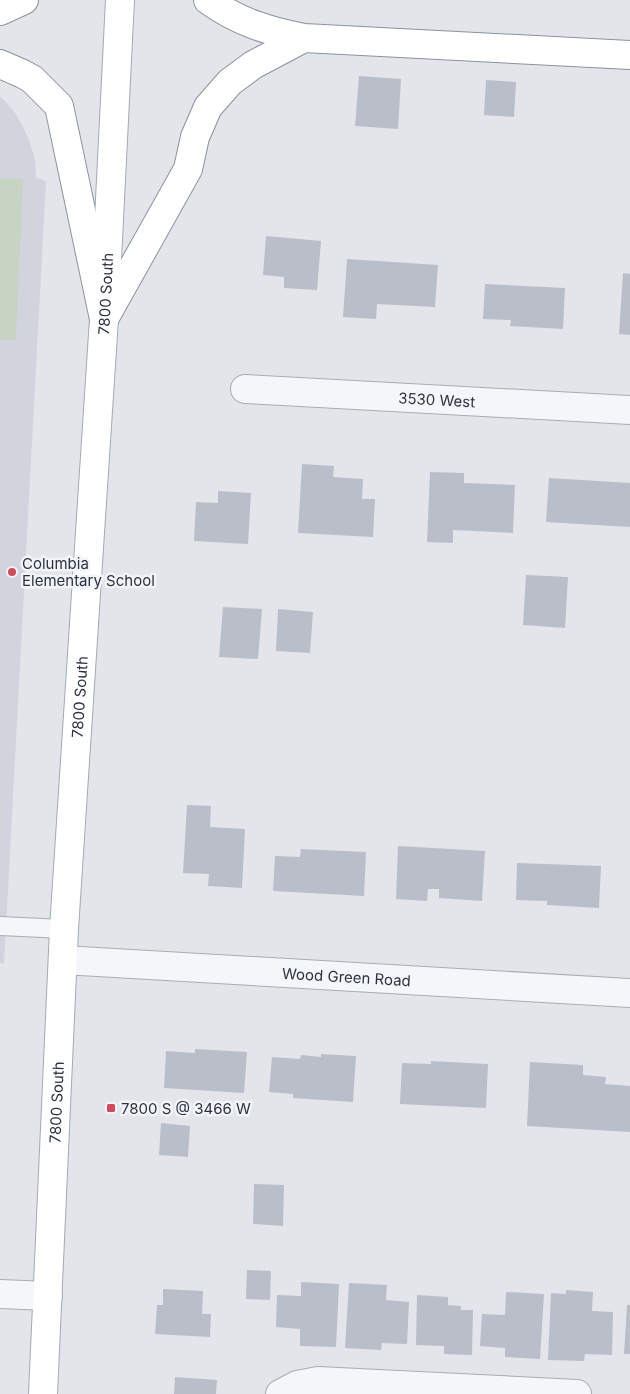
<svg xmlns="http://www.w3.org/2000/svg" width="630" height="1394" font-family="Inter,sans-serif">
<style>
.built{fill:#d1d4dd}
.green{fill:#c7d4c4}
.building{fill:#babec8}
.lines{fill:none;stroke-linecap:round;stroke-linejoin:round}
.service-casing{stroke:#a8acb5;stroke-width:20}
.minor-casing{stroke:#a8acb5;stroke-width:30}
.primary-casing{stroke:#a2a9b6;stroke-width:30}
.motorway-casing{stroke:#8a92a1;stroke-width:30}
.service{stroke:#f5f6f9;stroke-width:18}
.minor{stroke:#f5f6f9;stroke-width:28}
.primary{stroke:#fff;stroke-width:28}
.motorway{stroke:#fff;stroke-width:28}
.poi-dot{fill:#cd4b5a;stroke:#f2f4f8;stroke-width:2}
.labels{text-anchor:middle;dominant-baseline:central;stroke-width:5;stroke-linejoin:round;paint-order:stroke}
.street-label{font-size:15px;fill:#2b3243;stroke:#f2f4f8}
.poi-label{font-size:15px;fill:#2b3243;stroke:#f2f4f8;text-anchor:start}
</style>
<rect width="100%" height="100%" fill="#e3e5eb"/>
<path class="built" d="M 0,96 L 13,110 L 21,123 L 29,140 L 35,159 L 36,178 L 46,181 L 4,964 L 0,963 Z"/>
<path class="green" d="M 0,178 L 23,179 L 16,340 L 0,340 Z"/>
<path class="building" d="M 359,76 L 401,79 L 398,129 L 355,126 Z
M 486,80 L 516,82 L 514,117 L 484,115 Z
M 266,236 L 321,241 L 317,290 L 284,288 L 284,277 L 263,275 Z
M 347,259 L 438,265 L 435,307 L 377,304 L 376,319 L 343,317 Z
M 623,273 L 630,274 L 630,335 L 619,334 Z
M 485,284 L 565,288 L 563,329 L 510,326 L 511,320 L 483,319 Z
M 302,464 L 334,466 L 333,477 L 363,479 L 362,499 L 375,499 L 373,537 L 298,533 Z
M 430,472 L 464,473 L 464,483 L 515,485 L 513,533 L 453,530 L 453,543 L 427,542 Z
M 549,478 L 630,483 L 630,527 L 546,522 Z
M 218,491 L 251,493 L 248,544 L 194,541 L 196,502 L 218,503 Z
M 526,575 L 568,577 L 565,628 L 523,625 Z
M 223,607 L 262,609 L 258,659 L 219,657 Z
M 278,609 L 313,612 L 310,653 L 276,651 Z
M 187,805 L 211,806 L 210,827 L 245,829 L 242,888 L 208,886 L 209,874 L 183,873 Z
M 398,846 L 485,851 L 482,901 L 439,898 L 439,889 L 428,889 L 427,901 L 396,899 Z
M 301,849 L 366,852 L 364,896 L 273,891 L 275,856 L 300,857 Z
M 517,863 L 601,866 L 599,908 L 547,905 L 547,901 L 516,900 Z
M 195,1049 L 247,1052 L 244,1093 L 164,1088 L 166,1051 L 195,1053 Z
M 321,1054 L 356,1056 L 353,1102 L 293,1098 L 293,1094 L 269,1092 L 272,1057 L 300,1059 L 301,1055 L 321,1057 Z
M 431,1061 L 488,1064 L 486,1108 L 400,1104 L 402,1063 L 431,1064 Z
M 530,1062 L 583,1065 L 583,1075 L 606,1077 L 605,1084 L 630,1086 L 630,1132 L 527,1126 Z
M 161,1123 L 190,1126 L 188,1157 L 159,1155 Z
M 254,1184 L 284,1185 L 283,1226 L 253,1224 Z
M 247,1270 L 271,1271 L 270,1300 L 246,1299 Z
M 301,1282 L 339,1284 L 336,1347 L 300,1346 L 300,1329 L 276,1327 L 277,1295 L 301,1296 Z
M 349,1283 L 387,1285 L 386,1300 L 409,1302 L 407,1344 L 382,1343 L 381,1350 L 345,1348 Z
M 163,1289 L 203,1291 L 202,1314 L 211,1314 L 210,1337 L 155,1334 L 157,1305 L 163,1305 Z
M 566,1290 L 593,1292 L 592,1311 L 613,1312 L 612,1355 L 585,1354 L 584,1361 L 548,1360 L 551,1293 L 566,1294 Z
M 506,1292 L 544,1294 L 540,1359 L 505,1357 L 505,1348 L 480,1346 L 482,1314 L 505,1315 Z
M 417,1295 L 448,1297 L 448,1305 L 461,1306 L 461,1310 L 473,1310 L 472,1355 L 444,1354 L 444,1346 L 416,1345 Z
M 627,1305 L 630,1305 L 630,1354 L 624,1354 Z
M 175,1377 L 217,1380 L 216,1394 L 174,1394 Z"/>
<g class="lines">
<defs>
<path id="service" d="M 0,926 L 64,929"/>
<g id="minor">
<path id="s1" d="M 245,389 L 630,410"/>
<path id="s2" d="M 63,960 L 630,993"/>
<path d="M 0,1294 L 48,1296"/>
<path d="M 280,1394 L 297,1385 L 318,1381 L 577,1394"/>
</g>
<g id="primary">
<path id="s3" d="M 43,1394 L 64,929 L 104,319 L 120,0"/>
</g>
<path id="motorway" d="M 208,0 C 238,22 268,31 304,38 L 630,55
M 0,11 L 24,0
M 0,64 L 23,74 L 32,79 L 59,106 L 104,319
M 104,319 L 188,169 L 195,137 L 208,107 L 230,82 L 253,65 L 304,38"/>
</defs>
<use href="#service" class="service-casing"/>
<use href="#minor" class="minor-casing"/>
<use href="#primary" class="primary-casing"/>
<use href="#motorway" class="motorway-casing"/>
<use href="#service" class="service"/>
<use href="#minor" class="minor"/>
<use href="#primary" class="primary"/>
<use href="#motorway" class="motorway"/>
</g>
<g class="poi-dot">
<circle cx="12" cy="572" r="5"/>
<rect x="106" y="1103" width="10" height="10" rx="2.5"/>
</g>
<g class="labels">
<g class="street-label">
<text stroke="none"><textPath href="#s3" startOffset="1102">7800 South</textPath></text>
<text stroke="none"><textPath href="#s1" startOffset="192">3530 West</textPath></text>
<text stroke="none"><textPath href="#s3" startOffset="698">7800 South</textPath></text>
<text stroke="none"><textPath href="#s2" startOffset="284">Wood Green Road</textPath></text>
<text stroke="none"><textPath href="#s3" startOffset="292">7800 South</textPath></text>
</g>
<g class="poi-label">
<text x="22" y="563">Columbia<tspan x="22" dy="17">Elementary School</tspan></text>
<text x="121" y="1108">7800 S @ 3466 W</text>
</g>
</g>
</svg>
